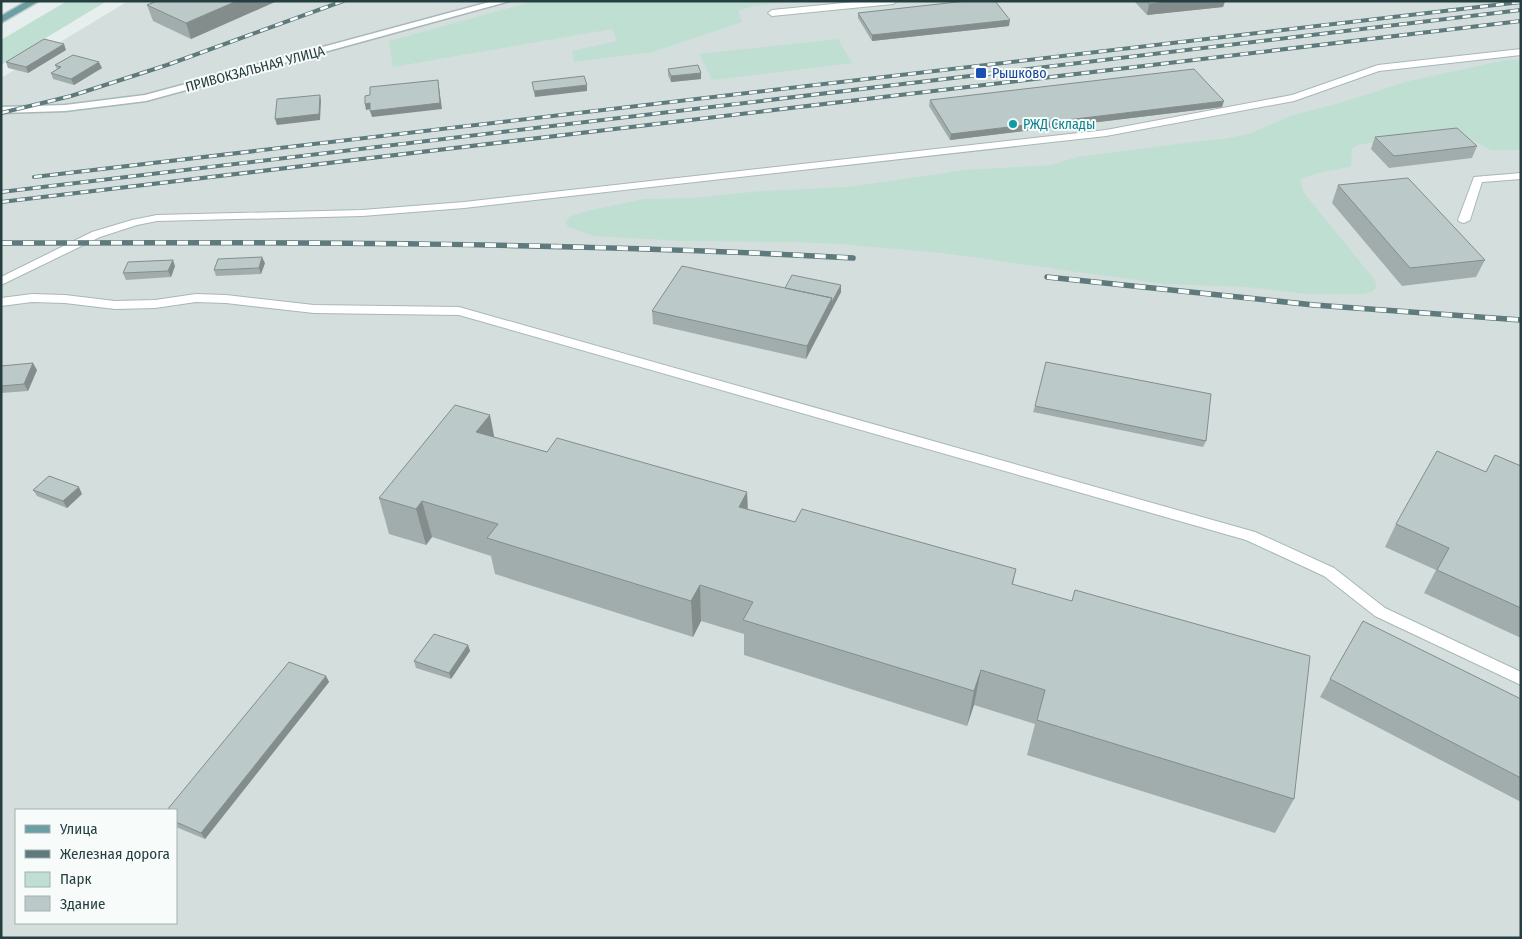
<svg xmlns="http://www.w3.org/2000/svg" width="1522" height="939" font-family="'Fira Sans Condensed',sans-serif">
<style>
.built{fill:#d4dedd;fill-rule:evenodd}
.green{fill:#bfdfd3}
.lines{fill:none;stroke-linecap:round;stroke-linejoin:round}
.lane-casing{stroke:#a8b7b7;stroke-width:2}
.street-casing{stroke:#a8b7b7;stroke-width:3}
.primary-casing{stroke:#c2c9ca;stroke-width:3}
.lane{fill:#fff;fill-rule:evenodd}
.street{fill:#fff;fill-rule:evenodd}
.primary{fill:#6b9fa3;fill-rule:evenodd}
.rail-far1-casing{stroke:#5f7a7c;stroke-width:4}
.rail-casing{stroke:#5f7a7c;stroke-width:5.5}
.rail-far1{stroke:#f7fbfa;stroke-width:2.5;stroke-dasharray:8;stroke-linecap:butt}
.rail{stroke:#f7fbfa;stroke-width:4;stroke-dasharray:11;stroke-linecap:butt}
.wall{fill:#a1adac}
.shaded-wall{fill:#838d8c}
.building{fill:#bbc9c8;stroke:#838d8c}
.transit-dot{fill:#1a4fb4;stroke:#f7fbfa;stroke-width:2}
.culture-dot{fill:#0f9aa8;stroke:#f7fbfa;stroke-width:2}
.labels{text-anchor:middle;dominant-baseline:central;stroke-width:4;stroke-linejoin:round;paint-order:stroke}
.far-street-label{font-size:14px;fill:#253f41;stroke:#f7fbfa}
.far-transit-label{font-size:14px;fill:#164399;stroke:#f7fbfa;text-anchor:start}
.far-culture-label{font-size:14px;fill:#0d838f;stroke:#f7fbfa;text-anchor:start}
</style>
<rect width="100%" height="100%" fill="#e6efee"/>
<path class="built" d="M 128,1 L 1521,1 L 1521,938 L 1,938 L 1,78 ZM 16,810 L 176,810 L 176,923 L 16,923 Z"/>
<path class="green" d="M 67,1 L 107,1 L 1,65 L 1,40 Z
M 535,1 L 794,1 L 753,6 L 738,11 L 742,22 L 653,52 L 574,62 L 572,51 L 617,41 L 612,29 L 393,67 L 389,41 Z
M 838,39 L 852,63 L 712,80 L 699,54 Z
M 1506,60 L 1521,60 L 1521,150 L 1491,150 L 1465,136 L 1422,134 L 1357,145 L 1352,149 L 1351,166 C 1336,171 1312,172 1300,180 L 1304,193 L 1374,279 L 1377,286 L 1373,291 L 1364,294 L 1306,294 L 1247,287 L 1165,284 L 943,253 L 840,244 L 795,242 L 685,241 L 594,236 L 568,227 L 565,221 L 571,216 L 591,210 L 645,199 L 693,198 L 761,191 L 849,187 L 965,170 L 1052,165 L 1077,157 L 1200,141 L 1223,139 L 1249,134 L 1290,116 L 1340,103 L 1409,81 Z"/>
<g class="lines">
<defs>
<path id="lane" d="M 864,1 L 897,1 L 893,4 L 772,16 L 768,13 L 772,10 Z
M 1521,49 L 1521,55 L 1379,71 L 1294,101 L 1106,136 L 464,208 L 362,216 L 157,221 L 137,225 L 100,237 L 1,285 L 1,277 L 92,232 L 132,220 L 157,215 L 362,210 L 464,202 L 1106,130 L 1292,95 L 1378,65 Z
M 1521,173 L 1521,179 L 1482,182 L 1470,220 L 1464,223 L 1460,222 L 1458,220 L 1474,177 Z
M 32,294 L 65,295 L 115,301 L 155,300 L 196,294 L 226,295 L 314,305 L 459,307 L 1255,532 L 1334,568 L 1385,608 L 1521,672 L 1521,685 L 1375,616 L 1324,576 L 1246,540 L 459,315 L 314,313 L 226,303 L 196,302 L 155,308 L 115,309 L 65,303 L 32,302 L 1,306 L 1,298 Z"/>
<path id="street" d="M 493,1 L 510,1 L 146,101 L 65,111 L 1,113 L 1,107 L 65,105 L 145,95 Z"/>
<path id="primary" d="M 27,1 L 39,1 L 1,23 L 1,16 Z"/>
</defs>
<use href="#lane" class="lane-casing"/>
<use href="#street" class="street-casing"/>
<use href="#primary" class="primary-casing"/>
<use href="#lane" class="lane"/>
<use href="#street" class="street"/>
<use href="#primary" class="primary"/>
<defs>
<path id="rail-far1" d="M 1,113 L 71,96 L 167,65 L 343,1
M 34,177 L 1521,2
M 1,192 L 1521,10
M 1,202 L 1521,21"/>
<path id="rail" d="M 1,243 C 285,242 569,242 853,258
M 1047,277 L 1314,305 L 1521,320"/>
</defs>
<use href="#rail-far1" class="rail-far1-casing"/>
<use href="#rail" class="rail-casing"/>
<use href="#rail-far1" class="rail-far1"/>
<use href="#rail" class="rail"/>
</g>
<path class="wall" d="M 277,1 L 191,39 L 153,21 L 147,5 Z
M 1134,1 L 1225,1 L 1223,7 L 1147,15 Z
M 858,13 L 1009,26 L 872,41 L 858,18 Z
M 66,50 L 28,73 L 8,68 L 6,62 Z
M 55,65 L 102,68 L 74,85 L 53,79 L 51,73 L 57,69 Z
M 668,69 L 701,79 L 671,82 L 668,75 Z
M 930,100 L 1222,107 L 950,140 L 929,106 Z
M 1375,137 L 1477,146 L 1472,158 L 1389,168 L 1371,149 Z
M 1338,185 L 1485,260 L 1476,277 L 1402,286 L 1332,203 Z
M 265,263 L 261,274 L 216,276 L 214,270 Z
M 175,266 L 171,277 L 126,280 L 123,273 Z
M 841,292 L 806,359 L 653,324 L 652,311 Z
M 1,366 L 37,370 L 28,391 L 1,393 Z
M 1035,406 L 1206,441 L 1203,447 L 1033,412 Z
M 494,437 L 547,452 L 747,492 L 748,509 L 795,522 L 1016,569 L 1013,584 L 1294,799 L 1275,833 L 1027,755 L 1035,724 L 974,705 L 967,726 L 744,655 L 744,634 L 701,621 L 693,637 L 495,574 L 491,556 L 432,537 L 426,545 L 389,534 L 379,498 Z
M 1495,455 L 1521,466 L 1521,638 L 1424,593 L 1436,570 L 1385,547 L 1396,524 L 1486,471 Z
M 33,490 L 82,494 L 67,508 L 37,496 Z
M 468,645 L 470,651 L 451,679 L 416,668 L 414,661 Z
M 326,676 L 329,682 L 205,839 L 176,827 L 176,810 Z
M 1330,679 L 1521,699 L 1521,802 L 1320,697 Z"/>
<path class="shaded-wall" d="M 237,1 L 277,1 L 191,39 L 186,23 Z
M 1174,1 L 1225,1 L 1223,7 L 1147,15 L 1149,4 Z
M 1010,20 L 1009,26 L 872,41 L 872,35 Z
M 64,44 L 66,50 L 28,73 L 26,67 Z
M 99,62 L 102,68 L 74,85 L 71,79 Z
M 701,73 L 701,79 L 671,82 L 671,76 Z
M 438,80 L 442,109 L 372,117 L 370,111 Z
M 587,85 L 587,91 L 535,97 L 534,91 Z
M 320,95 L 321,101 L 320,120 L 277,125 L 275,119 Z
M 1224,101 L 1222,107 L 950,140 L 951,134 Z
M 370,103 L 371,109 L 366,110 L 365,104 Z
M 262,257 L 265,263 L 261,274 L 259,268 Z
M 173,260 L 175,266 L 171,277 L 168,271 Z
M 841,285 L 841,292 L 806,359 L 807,346 L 832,298 Z
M 33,363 L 37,370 L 28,391 L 24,384 Z
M 490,415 L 497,451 L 476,432 Z
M 79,487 L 82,494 L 67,508 L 63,501 Z
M 747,492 L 748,528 L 739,507 Z
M 422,501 L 432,537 L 426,545 L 416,509 Z
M 700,585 L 701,621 L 693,637 L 691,601 Z
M 468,645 L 470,651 L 451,679 L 449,673 Z
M 981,670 L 974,705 L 967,726 L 974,691 Z
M 326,676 L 329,682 L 205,839 L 201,833 Z"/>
<path class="building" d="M 157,1 L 237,1 L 186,23 L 147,5 Z
M 966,1 L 995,1 L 1010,20 L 872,35 L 858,13 Z
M 1147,1 L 1174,1 L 1149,4 Z
M 44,39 L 64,44 L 26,67 L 6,62 Z
M 73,55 L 99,62 L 71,79 L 51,73 L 61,67 L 55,65 Z
M 698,65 L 701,73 L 671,76 L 668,69 Z
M 1194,69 L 1224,101 L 951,134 L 930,100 Z
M 584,76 L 587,85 L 534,91 L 532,82 Z
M 438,80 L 440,103 L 370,111 L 370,103 L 365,104 L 365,96 L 370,95 L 370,87 Z
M 320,95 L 319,114 L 275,119 L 277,99 Z
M 1457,128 L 1477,146 L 1394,156 L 1375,137 Z
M 1408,178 L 1485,260 L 1410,268 L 1338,185 Z
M 262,257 L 259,268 L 214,270 L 218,259 Z
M 173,260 L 168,271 L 123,273 L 128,262 Z
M 682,266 L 832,298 L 807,346 L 652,311 Z
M 792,275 L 841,285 L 831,304 L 832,298 L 785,288 Z
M 1046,362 L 1211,394 L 1206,441 L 1035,406 Z
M 33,363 L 24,384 L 1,386 L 1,366 Z
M 455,405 L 490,415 L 476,432 L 547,452 L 557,438 L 747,492 L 739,507 L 795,522 L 802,509 L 1016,569 L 1012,584 L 1072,601 L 1075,590 L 1310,656 L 1294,799 L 1037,720 L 1045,690 L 981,670 L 974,691 L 743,620 L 753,602 L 700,585 L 691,601 L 487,538 L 498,524 L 422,501 L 416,509 L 379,498 Z
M 1437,451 L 1486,472 L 1495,455 L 1521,466 L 1521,608 L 1437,570 L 1449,548 L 1396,524 Z
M 49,476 L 79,487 L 63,501 L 33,490 Z
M 1363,621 L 1521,699 L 1521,778 L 1330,679 Z
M 434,634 L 468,645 L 449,673 L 414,661 Z
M 289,662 L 326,676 L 201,833 L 176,822 L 176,810 L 167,810 Z"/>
<rect class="transit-dot" x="975" y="67" width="12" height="12" rx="2.5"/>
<circle class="culture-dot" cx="1013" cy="124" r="5"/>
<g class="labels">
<g class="far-street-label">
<text transform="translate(255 69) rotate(-15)">ПРИВОКЗАЛЬНАЯ УЛИЦА</text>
</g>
<g class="far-transit-label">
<text x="992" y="73">Рышково</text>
</g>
<g class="far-culture-label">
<text x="1023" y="124">РЖД Склады</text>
</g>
</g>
<rect width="1522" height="939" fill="none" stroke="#253f41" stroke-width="5"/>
<rect x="15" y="809" width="162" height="115" fill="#f7fbfa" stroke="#a3b0b0"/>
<rect x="25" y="825" width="25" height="8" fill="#6b9fa3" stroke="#a3b0b0"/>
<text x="60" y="834" font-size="15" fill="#253f41">Улица</text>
<rect x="25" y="850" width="25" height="8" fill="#5f7a7c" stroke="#a3b0b0"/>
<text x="60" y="859" font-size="15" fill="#253f41">Железная дорога</text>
<rect x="25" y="872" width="25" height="15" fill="#bfdfd3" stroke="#a3b0b0"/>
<text x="60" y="884" font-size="15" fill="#253f41">Парк</text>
<rect x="25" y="896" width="25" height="15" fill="#bbc9c8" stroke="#a3b0b0"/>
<text x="60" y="909" font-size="15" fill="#253f41">Здание</text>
</svg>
